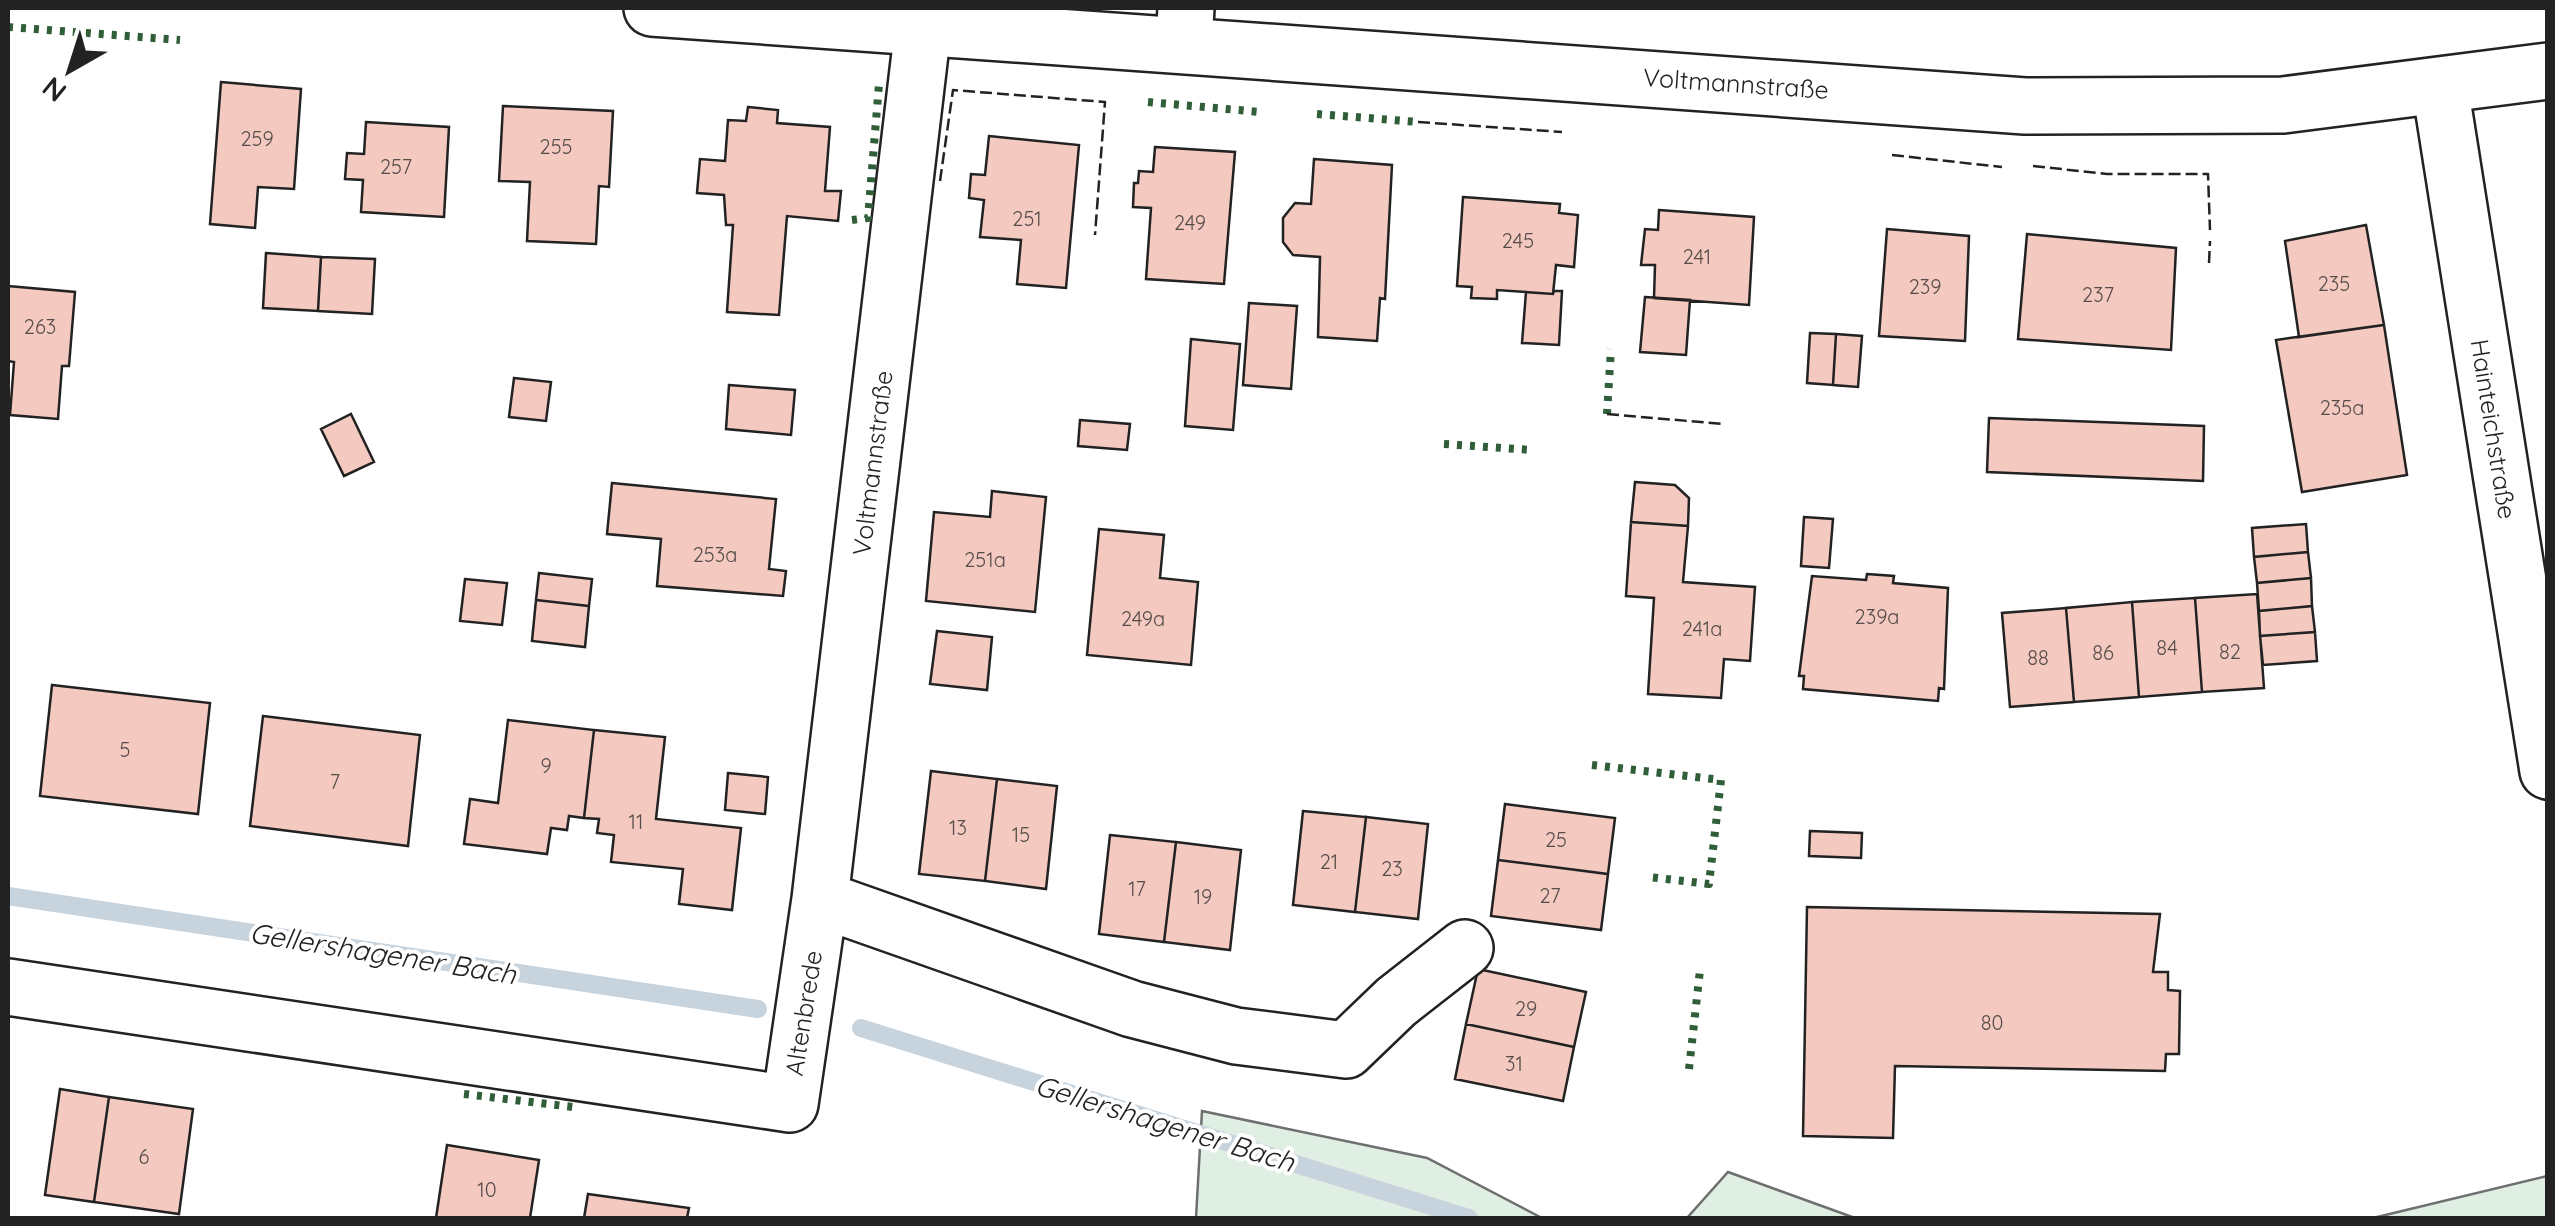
<svg xmlns="http://www.w3.org/2000/svg" width="2555" height="1226" font-family="Quicksand,sans-serif">
<style>
.green{fill:#e0efe3;stroke:#6f6f6f;stroke-width:2.5}
.lines{fill:none;stroke-linecap:round;stroke-linejoin:round}
.stream{stroke:#c7d3dd;stroke-width:18}
.building{fill:#f3c9c0;stroke:#222;stroke-width:2.5}
.minor-casing{stroke:#222;stroke-width:60}
.tertiary-casing{stroke:#222;stroke-width:60}
.minor{stroke:#fff;stroke-width:55}
.tertiary{stroke:#fff;stroke-width:55}
.hedge{stroke:#2f5e38;stroke-width:8;stroke-dasharray:5 8;stroke-linecap:butt}
.fence{stroke:#222;stroke-width:2.5;stroke-dasharray:12 5;stroke-linecap:butt}
.labels{text-anchor:middle;dominant-baseline:central;stroke-width:8;stroke-linejoin:round;paint-order:stroke}
.number-label{font-size:20px;fill:#564c4a}
.street-label{font-size:25px;fill:#222;stroke:#fff}
.water-label{font-size:28px;font-style:italic;fill:#222;stroke:#fff}
</style>
<rect width="100%" height="100%" fill="#fff"/>
<path class="green" d="M 1202,1111 L 1427,1158 L 1542,1218 L 1196,1218 Z
M 1728,1172 L 1855,1218 L 1687,1218 Z
M 2547,1176 L 2547,1218 L 2373,1218 Z"/>
<g class="lines">
<path class="stream" d="M 8,896 L 758,1009
M 861,1028 L 1469,1218"/>
</g>
<path class="building" d="M 221,82 L 301,89 L 294,189 L 258,187 L 255,228 L 210,224 Z
M 503,106 L 613,111 L 609,187 L 599,186 L 596,244 L 527,241 L 530,182 L 499,181 Z
M 748,107 L 778,110 L 777,123 L 830,127 L 825,191 L 841,191 L 838,221 L 787,216 L 779,315 L 727,312 L 733,225 L 726,225 L 724,195 L 697,193 L 700,159 L 725,161 L 728,120 L 746,121 Z
M 366,122 L 449,127 L 444,217 L 361,212 L 363,180 L 345,179 L 347,153 L 364,154 Z
M 989,136 L 1079,145 L 1066,288 L 1017,284 L 1021,240 L 980,237 L 984,200 L 969,198 L 971,174 L 985,175 Z
M 1155,147 L 1235,152 L 1224,284 L 1146,279 L 1151,208 L 1133,207 L 1134,183 L 1138,183 L 1139,171 L 1153,172 Z
M 1314,159 L 1392,165 L 1385,299 L 1380,298 L 1377,341 L 1318,337 L 1320,257 L 1293,255 L 1283,242 L 1283,218 L 1295,203 L 1311,204 Z
M 1463,197 L 1560,204 L 1559,213 L 1578,215 L 1574,267 L 1556,265 L 1553,294 L 1497,290 L 1497,299 L 1471,298 L 1472,287 L 1457,286 Z
M 1659,210 L 1754,217 L 1749,305 L 1654,298 L 1655,265 L 1641,265 L 1645,229 L 1658,230 Z
M 2366,225 L 2384,325 L 2299,337 L 2285,241 Z
M 1887,229 L 1969,236 L 1965,341 L 1879,336 Z
M 2027,234 L 2176,248 L 2171,350 L 2018,339 Z
M 266,253 L 321,257 L 318,311 L 263,308 Z
M 321,257 L 375,259 L 372,314 L 318,311 Z
M 8,286 L 75,292 L 69,366 L 62,366 L 58,419 L 10,415 L 14,362 L 8,361 Z
M 1554,291 L 1562,291 L 1559,345 L 1522,343 L 1526,292 L 1553,294 Z
M 1645,297 L 1690,300 L 1686,355 L 1640,352 Z
M 1249,303 L 1297,306 L 1291,389 L 1243,385 Z
M 2384,325 L 2407,475 L 2302,492 L 2276,340 Z
M 1810,333 L 1836,334 L 1833,385 L 1807,383 Z
M 1836,334 L 1862,336 L 1858,387 L 1833,385 Z
M 1191,339 L 1240,344 L 1233,430 L 1185,426 Z
M 514,378 L 551,382 L 546,421 L 509,417 Z
M 729,385 L 795,390 L 791,435 L 726,429 Z
M 351,414 L 374,462 L 344,476 L 321,429 Z
M 1989,418 L 2204,426 L 2203,481 L 1987,472 Z
M 1080,420 L 1130,424 L 1127,450 L 1078,446 Z
M 1635,482 L 1675,485 L 1689,498 L 1688,526 L 1631,522 Z
M 612,483 L 776,499 L 769,569 L 786,571 L 783,596 L 657,586 L 661,539 L 607,534 Z
M 992,491 L 1046,497 L 1035,612 L 926,601 L 934,512 L 990,517 Z
M 1804,517 L 1833,519 L 1829,568 L 1801,566 Z
M 1631,522 L 1688,526 L 1683,582 L 1755,587 L 1750,661 L 1724,659 L 1721,698 L 1648,694 L 1654,598 L 1626,596 Z
M 2306,524 L 2308,552 L 2254,557 L 2252,528 Z
M 1099,529 L 1164,535 L 1160,578 L 1198,582 L 1191,665 L 1087,655 Z
M 2308,552 L 2311,578 L 2257,583 L 2254,557 Z
M 539,573 L 592,579 L 589,606 L 536,600 Z
M 1867,574 L 1894,576 L 1893,583 L 1948,588 L 1944,689 L 1939,688 L 1938,701 L 1803,689 L 1804,676 L 1799,676 L 1812,576 L 1866,580 Z
M 2311,578 L 2312,606 L 2259,611 L 2257,583 Z
M 465,579 L 507,583 L 502,625 L 460,621 Z
M 2257,594 L 2264,688 L 2202,692 L 2195,598 Z
M 2195,598 L 2202,692 L 2139,697 L 2132,602 Z
M 536,600 L 589,606 L 585,647 L 532,641 Z
M 2132,602 L 2139,697 L 2074,702 L 2066,608 Z
M 2312,606 L 2315,632 L 2260,636 L 2259,611 Z
M 2066,608 L 2074,702 L 2010,707 L 2002,613 Z
M 937,631 L 992,637 L 987,690 L 930,684 Z
M 2315,632 L 2317,661 L 2263,665 L 2260,636 Z
M 52,685 L 210,703 L 198,814 L 40,796 Z
M 263,716 L 420,735 L 408,846 L 250,826 Z
M 508,720 L 594,730 L 584,818 L 569,816 L 567,830 L 551,828 L 547,854 L 464,844 L 470,799 L 498,803 Z
M 594,730 L 665,737 L 656,819 L 741,828 L 732,910 L 679,904 L 683,869 L 611,862 L 614,835 L 597,833 L 599,819 L 584,818 Z
M 931,771 L 997,779 L 985,881 L 919,874 Z
M 728,773 L 768,777 L 765,814 L 725,810 Z
M 997,779 L 1057,786 L 1046,889 L 985,881 Z
M 1505,804 L 1615,818 L 1608,874 L 1498,860 Z
M 1303,811 L 1366,817 L 1355,912 L 1293,905 Z
M 1366,817 L 1428,824 L 1418,919 L 1355,912 Z
M 1810,831 L 1862,833 L 1861,858 L 1809,856 Z
M 1110,835 L 1176,842 L 1164,942 L 1099,934 Z
M 1176,842 L 1241,850 L 1230,950 L 1164,942 Z
M 1498,860 L 1608,874 L 1601,930 L 1491,916 Z
M 1807,907 L 2160,914 L 2153,972 L 2168,972 L 2168,990 L 2180,991 L 2179,1054 L 2166,1054 L 2165,1071 L 1895,1066 L 1893,1138 L 1803,1136 Z
M 1478,969 L 1586,992 L 1574,1047 L 1466,1024 Z
M 1466,1024 L 1574,1047 L 1563,1101 L 1455,1079 Z
M 60,1089 L 109,1097 L 94,1202 L 45,1195 Z
M 109,1097 L 193,1109 L 179,1214 L 94,1202 Z
M 447,1145 L 539,1160 L 530,1218 L 436,1218 Z
M 588,1194 L 689,1208 L 687,1218 L 584,1218 Z"/>
<g class="lines">
<defs>
<path id="minor" d="M 1184,43 L 1186,8
M 2440,87 L 2548,771
M 820,899 L 1132,1009 L 1236,1036 L 1346,1050 L 1396,1002 L 1465,948
M 8,987 L 790,1104 L 820,899 L 923,28"/>
<path id="tertiary" d="M 652,8 L 2025,106 L 2283,105 L 2548,71"/>
</defs>
<use href="#minor" class="minor-casing"/>
<use href="#tertiary" class="tertiary-casing"/>
<use href="#minor" class="minor"/>
<use href="#tertiary" class="tertiary"/>
<path class="hedge" d="M 8,27 L 180,40
M 1148,102 L 1260,112
M 1317,114 L 1418,122
M 852,220 L 868,218 L 879,84
M 1607,414 L 1611,349
M 1444,444 L 1532,450
M 1592,765 L 1721,780 L 1709,884 L 1649,877
M 1689,1069 L 1700,970
M 464,1094 L 573,1107"/>
<path class="fence" d="M 1418,122 L 1562,132
M 1892,155 L 2002,167
M 2033,166 L 2107,174 L 2208,174 L 2210,230
M 940,181 L 953,90 L 1105,102 L 1095,235
M 2209,263 L 2210,241
M 1607,414 L 1723,424"/>
</g>
<g class="labels">
<g class="number-label">
<text x="257" y="138">259</text>
<text x="556" y="146">255</text>
<text x="396" y="166">257</text>
<text x="1027" y="218">251</text>
<text x="1190" y="222">249</text>
<text x="1518" y="240">245</text>
<text x="1697" y="256">241</text>
<text x="2334" y="283">235</text>
<text x="1925" y="286">239</text>
<text x="2098" y="294">237</text>
<text x="40" y="326">263</text>
<text x="2342" y="407">235a</text>
<text x="715" y="554">253a</text>
<text x="985" y="559">251a</text>
<text x="1877" y="616">239a</text>
<text x="1143" y="618">249a</text>
<text x="1702" y="628">241a</text>
<text x="2167" y="647">84</text>
<text x="2230" y="651">82</text>
<text x="2103" y="652">86</text>
<text x="2038" y="657">88</text>
<text x="125" y="749">5</text>
<text x="546" y="765">9</text>
<text x="335" y="781">7</text>
<text x="636" y="821">11</text>
<text x="958" y="827">13</text>
<text x="1021" y="834">15</text>
<text x="1556" y="839">25</text>
<text x="1329" y="861">21</text>
<text x="1392" y="868">23</text>
<text x="1137" y="888">17</text>
<text x="1550" y="895">27</text>
<text x="1203" y="896">19</text>
<text x="1526" y="1008">29</text>
<text x="1992" y="1022">80</text>
<text x="1514" y="1063">31</text>
<text x="144" y="1156">6</text>
<text x="487" y="1189">10</text>
</g>
<g class="street-label">
<text transform="translate(1736 83) rotate(4)">Voltmannstraße</text>
<text transform="translate(2494 429) rotate(81)">Hainteichstraße</text>
<text transform="translate(872 463) rotate(-83)">Voltmannstraße</text>
<text transform="translate(803 1013) rotate(-81)">Altenbrede</text>
</g>
<g class="water-label">
<text transform="translate(383 953) rotate(9)">Gellershagener Bach</text>
<text transform="translate(1165 1123) rotate(17)">Gellershagener Bach</text>
</g>
</g>
<rect width="2555" height="1226" fill="none" stroke="#222222" stroke-width="20"/>
<g transform="translate(70 70) rotate(219)" stroke="#ffffff" stroke-width="8" paint-order="stroke">
<path d="M0-8L18 38L0 25L-18 38Z" fill="#222222"/>
<text y="-15" font-size="28" font-weight="bold" text-anchor="middle" fill="#222222">N</text>
</g>
</svg>
